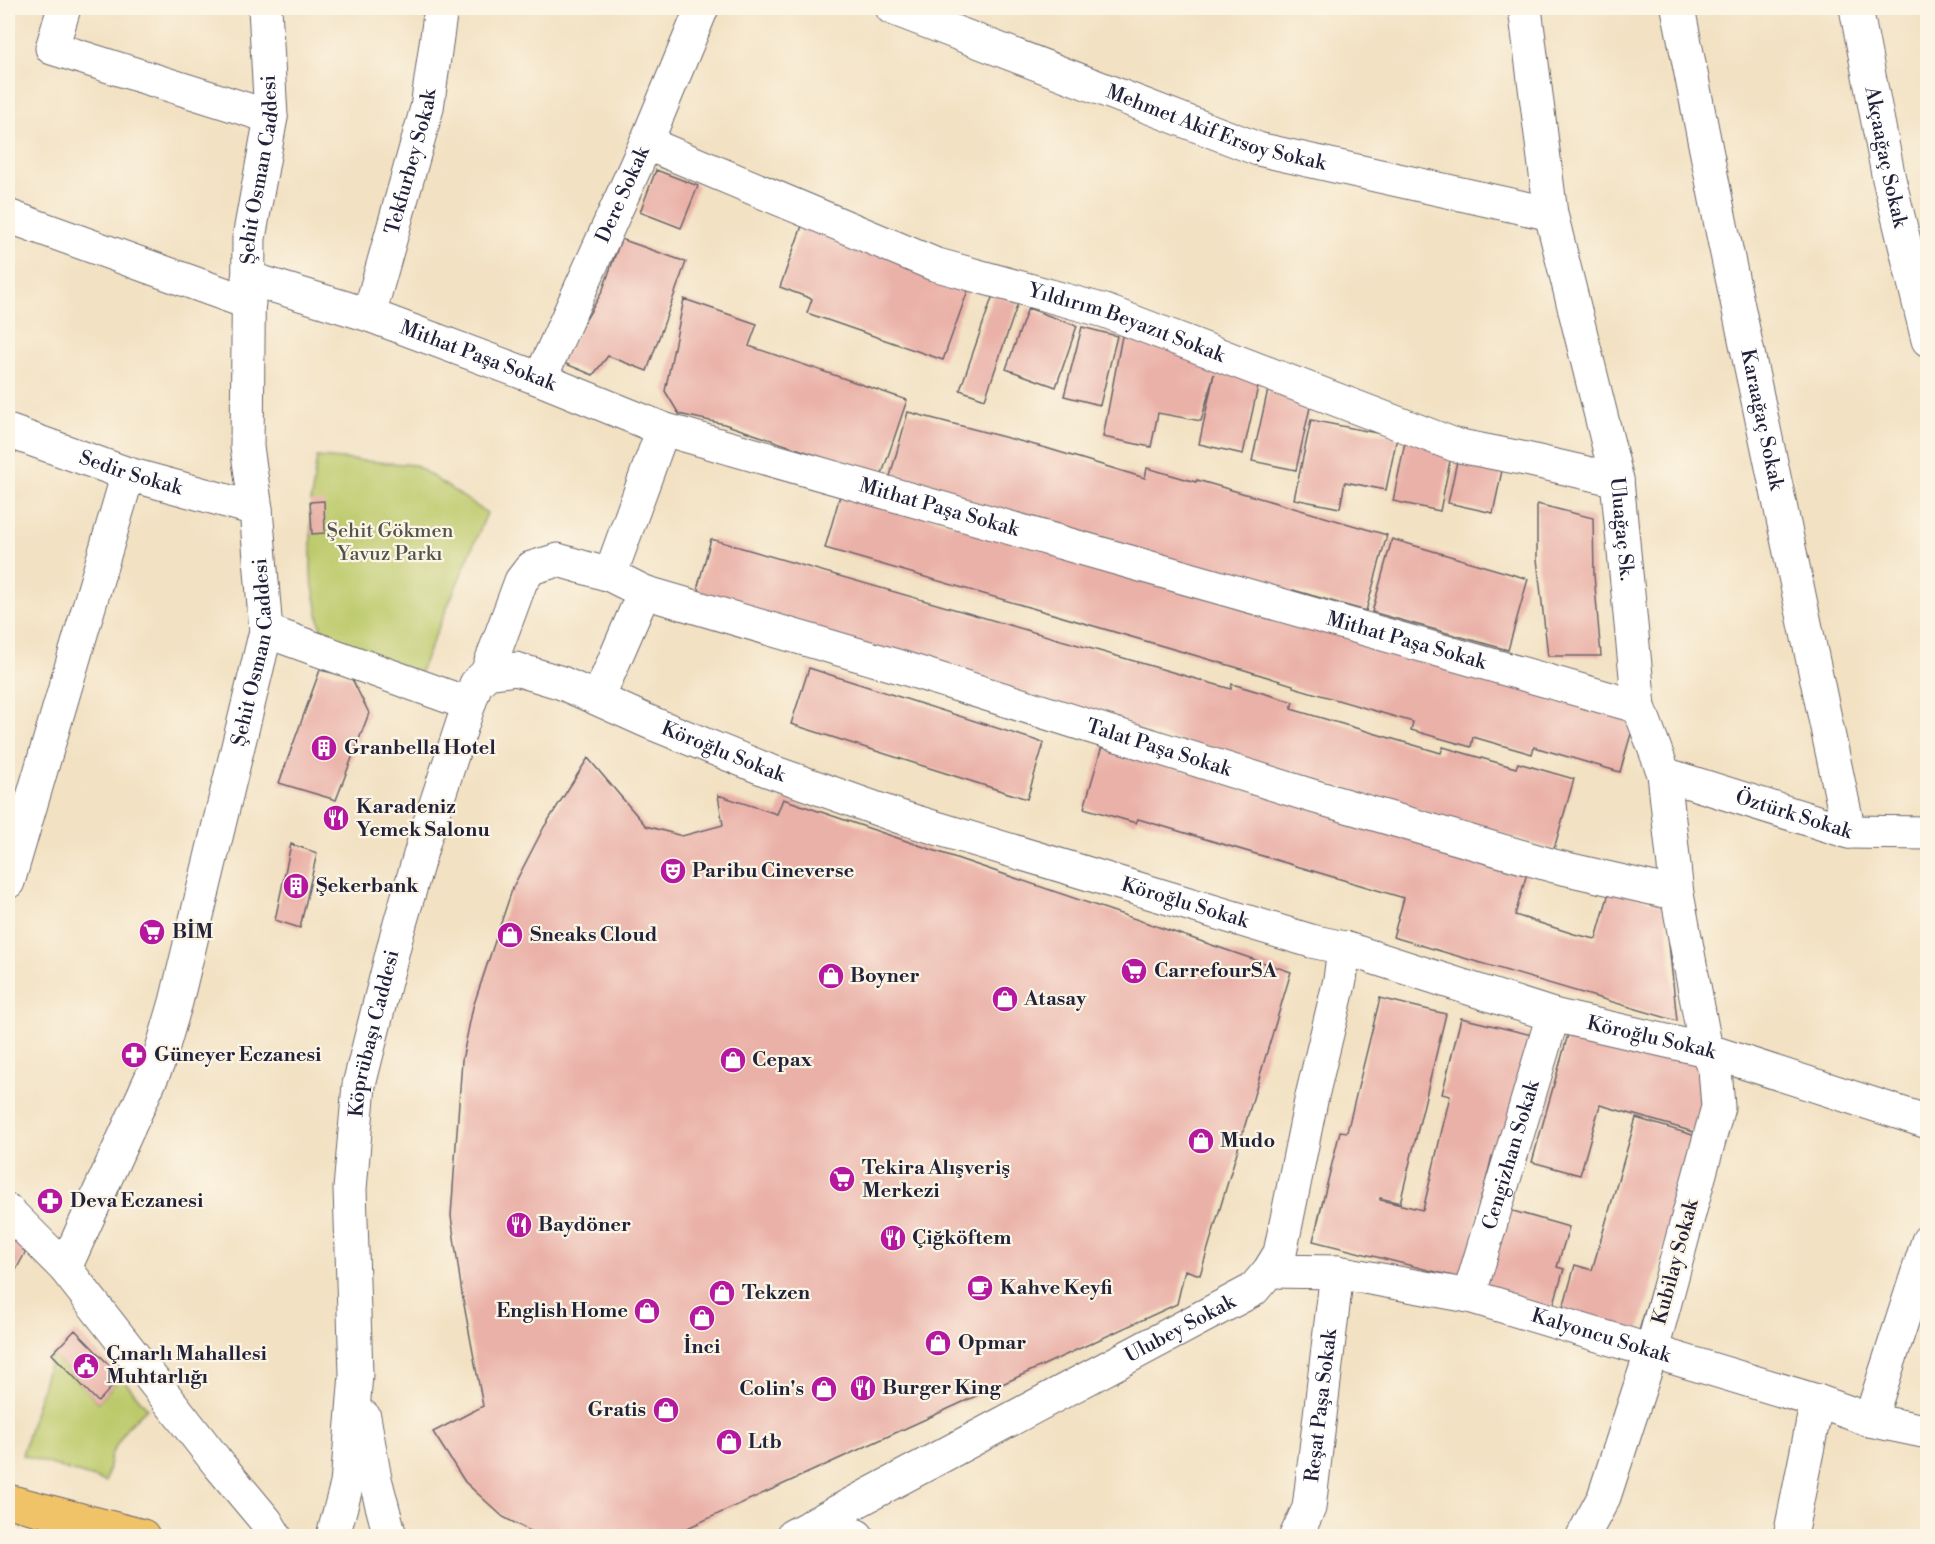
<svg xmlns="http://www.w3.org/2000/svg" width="1935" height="1544" font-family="'Libre Bodoni',serif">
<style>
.green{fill:#bdca6c;stroke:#707654;stroke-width:1.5}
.building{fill:#eab1a8}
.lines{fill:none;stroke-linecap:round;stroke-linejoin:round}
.minor-casing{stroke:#6b656a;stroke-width:35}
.major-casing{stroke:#6b656a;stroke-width:35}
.minor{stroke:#fff;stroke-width:33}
.major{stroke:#f1c369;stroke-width:33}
.labels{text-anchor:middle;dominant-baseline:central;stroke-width:4.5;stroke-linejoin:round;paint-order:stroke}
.street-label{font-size:20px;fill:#22223b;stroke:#fcf5e5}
.park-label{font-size:20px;fill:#50544a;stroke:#fcf5e5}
.poi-label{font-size:20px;font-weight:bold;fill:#22223b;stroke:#fcf5e5;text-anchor:start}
</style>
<rect width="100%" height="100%" fill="#fcf5e5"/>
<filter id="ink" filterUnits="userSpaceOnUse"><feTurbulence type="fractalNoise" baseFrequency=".0167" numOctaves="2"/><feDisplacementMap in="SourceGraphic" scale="12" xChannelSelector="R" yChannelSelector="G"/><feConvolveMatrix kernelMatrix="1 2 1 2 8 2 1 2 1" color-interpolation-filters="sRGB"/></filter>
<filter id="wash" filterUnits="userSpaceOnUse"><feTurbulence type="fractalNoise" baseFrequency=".008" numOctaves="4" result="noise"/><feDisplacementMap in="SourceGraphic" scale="24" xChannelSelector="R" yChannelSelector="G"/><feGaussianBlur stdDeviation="1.35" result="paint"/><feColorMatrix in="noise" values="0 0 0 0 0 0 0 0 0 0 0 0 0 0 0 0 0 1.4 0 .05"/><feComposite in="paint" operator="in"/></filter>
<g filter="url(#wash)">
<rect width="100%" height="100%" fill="#f2e1c2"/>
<path class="green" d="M 317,457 L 415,465 L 487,513 L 419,674 L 323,640 L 311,576 L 311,500 Z
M 52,1354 L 98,1402 L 121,1377 L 147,1408 L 127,1427 L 111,1455 L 106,1482 L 22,1455 Z"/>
<g id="blocks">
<path class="building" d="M 656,170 L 698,186 L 681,228 L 640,212 Z
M 803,223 L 971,282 L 943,360 L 807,313 L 812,299 L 780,287 Z
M 621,239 L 686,262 L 647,371 L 608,356 L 593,375 L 561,362 L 602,292 Z
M 993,295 L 1018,303 L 985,399 L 960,390 Z
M 684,299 L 757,324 L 749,346 L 907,400 L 881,477 L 724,424 L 679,414 L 665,391 Z
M 1028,308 L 1077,326 L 1056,387 L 1006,369 Z
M 1082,327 L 1117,336 L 1100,405 L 1064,396 Z
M 1122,336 L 1171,346 L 1261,373 L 1243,454 L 1199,444 L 1214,374 L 1201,421 L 1158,413 L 1151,447 L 1103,437 Z
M 1269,385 L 1313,394 L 1296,470 L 1252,461 Z
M 908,412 L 1046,448 L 1145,478 L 1147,468 L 1196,482 L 1197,480 L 1387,535 L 1366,611 L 1293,590 L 1292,594 L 889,480 Z
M 1311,420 L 1397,437 L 1386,490 L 1345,482 L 1340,508 L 1294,499 Z
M 1406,437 L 1453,446 L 1440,511 L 1393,501 Z
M 1459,452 L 1504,461 L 1493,513 L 1448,503 Z
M 841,492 L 1635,720 L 1620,772 L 1534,747 L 1532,754 L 1473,737 L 1471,747 L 1411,730 L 1413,722 L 1293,687 L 1293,685 L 1235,667 L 825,548 Z
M 324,501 L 325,533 L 312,534 L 310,502 Z
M 1537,504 L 1593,518 L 1594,575 L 1601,656 L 1548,656 L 1537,559 Z
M 711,539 L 1231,689 L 1232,684 L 1293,702 L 1291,709 L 1441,753 L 1443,747 L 1516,768 L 1518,763 L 1574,779 L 1554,849 L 705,603 L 698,586 Z
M 1392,539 L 1528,579 L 1508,650 L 1372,612 Z
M 809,668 L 1044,743 L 1027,799 L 791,724 Z
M 320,670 L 351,677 L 369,713 L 336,800 L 279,783 Z
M 1102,746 L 1527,873 L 1515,915 L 1574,934 L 1596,939 L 1610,889 L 1665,905 L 1677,1021 L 1393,937 L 1404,898 L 1138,819 L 1136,823 L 1084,808 Z
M 588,758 L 646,826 L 682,836 L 723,825 L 718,795 L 777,814 L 783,799 L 1291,972 L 1200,1275 L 1185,1270 L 1177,1304 L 670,1536 L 616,1536 L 601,1528 L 599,1536 L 540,1536 L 503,1517 L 465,1482 L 433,1432 L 483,1406 L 462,1294 L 451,1216 L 462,1060 L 473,1007 L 513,887 L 544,827 Z
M 291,844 L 317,853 L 300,928 L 275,920 Z
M 1380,998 L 1446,1014 L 1400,1203 L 1380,1198 L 1380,1200 L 1423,1210 L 1450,1096 L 1442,1094 L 1461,1018 L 1532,1035 L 1503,1158 L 1492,1156 L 1478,1213 L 1468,1280 L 1313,1241 L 1340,1131 L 1347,1132 Z
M 1571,1024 L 1696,1060 L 1709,1107 L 1701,1134 L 1600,1105 L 1580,1175 L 1532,1162 Z
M 1636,1118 L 1696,1136 L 1637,1338 L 1561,1315 L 1575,1265 L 1592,1270 Z
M 1506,1209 L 1569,1227 L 1557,1267 L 1564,1269 L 1552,1310 L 1483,1289 Z
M 8,1235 L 26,1251 L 8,1285 Z
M 75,1330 L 121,1377 L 98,1402 L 52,1354 Z"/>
</g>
</g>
<g filter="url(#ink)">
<use href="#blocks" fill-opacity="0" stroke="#6b656a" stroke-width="1.5"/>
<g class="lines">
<defs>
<g id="minor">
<path d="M 64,8 L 52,48 L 271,117"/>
<path id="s1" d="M 892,8 L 1258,149 L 1551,214"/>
<path id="s2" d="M 1525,8 L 1551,214 L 1617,480 L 1639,707 L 1664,774 L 1677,894 L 1706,1050 L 1715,1069 L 1718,1107 L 1652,1350 L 1604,1497 L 1583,1536"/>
<path id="s3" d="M 1678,8 L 1722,230 L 1849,832"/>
<path id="s4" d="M 1856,8 L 1889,179 L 1928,340"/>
<path id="s5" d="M 646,143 L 934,264 L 1105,311 L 1455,445 L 1526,459 L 1617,480"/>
<path d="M 8,216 L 249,303"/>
<path id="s6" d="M 248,278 L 369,315 L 540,379 L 663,429 L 1639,707"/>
<path id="s7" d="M 369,315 L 427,108 L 441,8"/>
<path id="s8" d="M 540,379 L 646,143 L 702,8"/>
<path id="s9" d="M 8,431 L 128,474 L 256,509"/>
<path d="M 610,575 L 663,429"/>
<path id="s10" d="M 644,592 L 897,666 L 1309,795 L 1554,866 L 1677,894"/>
<path d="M 266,631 L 469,704"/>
<path d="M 487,673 L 521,581 L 531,568 L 558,560 L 610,575 L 644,592 L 598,698"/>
<path id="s11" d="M 1664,774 L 1849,832 L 1928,833"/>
<path d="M 8,882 L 128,474"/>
<path d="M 8,1211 L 65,1268 L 220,1466 L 266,1521 L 275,1536"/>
<path id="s12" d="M 65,1268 L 158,1063 L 176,1002 L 266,631 L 256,509 L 247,447 L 249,238 L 271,117 L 265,8"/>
<path id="s13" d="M 1269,1271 L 1337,1272 L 1469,1296 L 1817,1401 L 1870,1420 L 1928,1432"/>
<path id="s14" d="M 1469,1296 L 1553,1015"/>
<path d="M 364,1417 L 375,1479 L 390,1536"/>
<path d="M 1870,1420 L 1928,1241"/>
<path d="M 824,1520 L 857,1536"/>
<path id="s15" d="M 333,1536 L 347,1484 L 356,1374 L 350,1189 L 359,1085 L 397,934 L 426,834 L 469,704 L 476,684 L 487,673 L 516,669 L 562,683 L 649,722 L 767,770 L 900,817 L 1311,941 L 1344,948 L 1553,1015 L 1706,1050 L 1928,1122"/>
<path id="s16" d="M 792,1536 L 1253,1290 L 1269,1271 L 1280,1253 L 1312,1096 L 1340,980 L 1344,948"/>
<path id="s17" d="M 1296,1536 L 1309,1508 L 1337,1272"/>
<path d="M 1790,1536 L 1817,1401"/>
</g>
<path id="major" d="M 8,1501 L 143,1536"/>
</defs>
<use href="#minor" class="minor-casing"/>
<use href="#major" class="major-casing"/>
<use href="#minor" class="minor"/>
<use href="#major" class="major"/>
</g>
</g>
<defs>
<symbol id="building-disc" viewBox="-11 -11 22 22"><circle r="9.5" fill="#b5179e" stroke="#fcf5e5"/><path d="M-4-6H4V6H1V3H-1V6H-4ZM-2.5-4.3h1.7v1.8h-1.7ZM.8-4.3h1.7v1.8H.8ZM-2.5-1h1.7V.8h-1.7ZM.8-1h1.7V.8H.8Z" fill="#fff"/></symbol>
<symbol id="restaurant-disc" viewBox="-11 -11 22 22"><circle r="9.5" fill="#b5179e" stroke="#fcf5e5"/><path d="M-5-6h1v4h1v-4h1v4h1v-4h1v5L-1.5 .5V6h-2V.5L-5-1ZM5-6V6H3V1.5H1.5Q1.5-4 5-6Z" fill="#fff"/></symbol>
<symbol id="theatre-disc" viewBox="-11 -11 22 22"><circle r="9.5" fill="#b5179e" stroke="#fcf5e5"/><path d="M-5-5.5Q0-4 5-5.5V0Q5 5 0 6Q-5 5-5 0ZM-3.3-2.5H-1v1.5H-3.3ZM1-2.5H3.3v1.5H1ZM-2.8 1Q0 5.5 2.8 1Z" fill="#fff"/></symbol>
<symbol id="supermarket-disc" viewBox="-11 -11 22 22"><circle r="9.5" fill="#b5179e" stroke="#fcf5e5"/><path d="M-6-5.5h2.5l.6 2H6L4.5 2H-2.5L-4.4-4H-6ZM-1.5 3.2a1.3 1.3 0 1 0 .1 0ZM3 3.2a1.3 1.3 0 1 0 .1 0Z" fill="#fff"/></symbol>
<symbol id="shop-disc" viewBox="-11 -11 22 22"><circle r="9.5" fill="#b5179e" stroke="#fcf5e5"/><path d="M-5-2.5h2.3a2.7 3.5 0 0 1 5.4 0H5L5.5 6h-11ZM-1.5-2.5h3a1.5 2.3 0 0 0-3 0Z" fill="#fff"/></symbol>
<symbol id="pharmacy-disc" viewBox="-11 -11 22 22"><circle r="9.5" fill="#b5179e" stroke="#fcf5e5"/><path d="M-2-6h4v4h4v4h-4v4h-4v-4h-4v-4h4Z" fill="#fff"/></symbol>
<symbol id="cafe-disc" viewBox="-11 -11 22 22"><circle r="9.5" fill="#b5179e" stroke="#fcf5e5"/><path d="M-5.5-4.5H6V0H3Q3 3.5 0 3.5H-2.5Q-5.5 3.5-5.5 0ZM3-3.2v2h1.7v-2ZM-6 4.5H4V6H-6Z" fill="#fff"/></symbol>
<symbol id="civic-disc" viewBox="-11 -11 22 22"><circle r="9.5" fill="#b5179e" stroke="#fcf5e5"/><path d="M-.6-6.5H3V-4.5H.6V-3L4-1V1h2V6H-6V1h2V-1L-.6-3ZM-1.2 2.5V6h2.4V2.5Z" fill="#fff"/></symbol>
</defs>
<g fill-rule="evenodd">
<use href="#building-disc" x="309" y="733" width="30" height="30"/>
<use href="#restaurant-disc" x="321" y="803" width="30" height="30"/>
<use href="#theatre-disc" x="658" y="856" width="30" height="30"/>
<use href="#building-disc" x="281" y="871" width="30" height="30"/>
<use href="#supermarket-disc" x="137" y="917" width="30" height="30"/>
<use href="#shop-disc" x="495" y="920" width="30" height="30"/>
<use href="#supermarket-disc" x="1119" y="956" width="30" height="30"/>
<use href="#shop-disc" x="816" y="961" width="30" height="30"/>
<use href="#shop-disc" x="990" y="984" width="30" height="30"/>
<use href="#pharmacy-disc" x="119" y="1040" width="30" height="30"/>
<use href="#shop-disc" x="718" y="1045" width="30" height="30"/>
<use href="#shop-disc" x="1186" y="1126" width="30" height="30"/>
<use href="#supermarket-disc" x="827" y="1164" width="30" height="30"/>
<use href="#pharmacy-disc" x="35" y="1186" width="30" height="30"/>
<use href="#restaurant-disc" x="504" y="1210" width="30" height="30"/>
<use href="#restaurant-disc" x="878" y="1223" width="30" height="30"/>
<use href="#cafe-disc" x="965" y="1273" width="30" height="30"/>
<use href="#shop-disc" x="707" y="1278" width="30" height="30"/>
<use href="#shop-disc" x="632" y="1296" width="30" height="30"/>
<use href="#shop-disc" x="687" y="1303" width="30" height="30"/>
<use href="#shop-disc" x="923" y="1328" width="30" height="30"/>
<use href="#civic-disc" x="71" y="1351" width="30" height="30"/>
<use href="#restaurant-disc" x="848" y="1373" width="30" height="30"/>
<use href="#shop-disc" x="809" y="1374" width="30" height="30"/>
<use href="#shop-disc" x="651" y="1395" width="30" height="30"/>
<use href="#shop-disc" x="714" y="1427" width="30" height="30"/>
</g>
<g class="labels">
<g class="street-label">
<text stroke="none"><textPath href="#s1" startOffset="346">Mehmet Akif Ersoy Sokak</textPath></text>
<text stroke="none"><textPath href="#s4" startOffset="152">Akçaağaç Sokak</textPath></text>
<text stroke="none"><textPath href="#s7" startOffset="159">Tekfurbey Sokak</textPath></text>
<text stroke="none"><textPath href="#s12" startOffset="1134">Şehit Osman Caddesi</textPath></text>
<text stroke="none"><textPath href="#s8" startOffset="202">Dere Sokak</textPath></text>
<text stroke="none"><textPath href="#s5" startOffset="514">Yıldırım Beyazıt Sokak</textPath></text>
<text stroke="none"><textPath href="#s6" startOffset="243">Mithat Paşa Sokak</textPath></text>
<text stroke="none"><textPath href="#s3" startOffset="420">Karaağaç Sokak</textPath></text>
<text stroke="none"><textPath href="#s9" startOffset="130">Sedir Sokak</textPath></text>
<text stroke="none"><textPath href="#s6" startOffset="729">Mithat Paşa Sokak</textPath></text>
<text stroke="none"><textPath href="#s2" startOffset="531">Uluağaç Sk.</textPath></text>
<text stroke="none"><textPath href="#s6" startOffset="1215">Mithat Paşa Sokak</textPath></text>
<text stroke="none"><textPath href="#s12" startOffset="648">Şehit Osman Caddesi</textPath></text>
<text stroke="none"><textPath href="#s10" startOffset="538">Talat Paşa Sokak</textPath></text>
<text stroke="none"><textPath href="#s15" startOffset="1140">Köroğlu Sokak</textPath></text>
<text stroke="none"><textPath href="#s11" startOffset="136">Öztürk Sokak</textPath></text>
<text stroke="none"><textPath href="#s15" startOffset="1626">Köroğlu Sokak</textPath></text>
<text stroke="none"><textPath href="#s15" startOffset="507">Köprübaşı Caddesi</textPath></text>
<text stroke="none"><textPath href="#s15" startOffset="2112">Köroğlu Sokak</textPath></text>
<text stroke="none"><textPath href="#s14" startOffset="147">Cengizhan Sokak</textPath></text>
<text transform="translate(1676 1262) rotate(-75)">Kubilay Sokak</text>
<text stroke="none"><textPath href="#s16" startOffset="440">Ulubey Sokak</textPath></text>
<text stroke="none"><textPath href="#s13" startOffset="340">Kalyoncu Sokak</textPath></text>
<text stroke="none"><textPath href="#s17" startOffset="134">Reşat Paşa Sokak</textPath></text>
</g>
<g class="park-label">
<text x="390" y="531">Şehit Gökmen<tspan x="390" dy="23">Yavuz Parkı</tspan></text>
</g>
<g class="poi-label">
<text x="344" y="748">Granbella Hotel</text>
<text x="356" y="807">Karadeniz<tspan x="356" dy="23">Yemek Salonu</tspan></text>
<text x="692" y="871">Paribu Cineverse</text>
<text x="316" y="886">Şekerbank</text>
<text x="172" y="932">BİM</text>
<text x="530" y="935">Sneaks Cloud</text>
<text x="1154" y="971">CarrefourSA</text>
<text x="850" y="976">Boyner</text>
<text x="1024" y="999">Atasay</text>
<text x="154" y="1055">Güneyer Eczanesi</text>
<text x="752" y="1060">Cepax</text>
<text x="1220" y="1141">Mudo</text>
<text x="862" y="1168">Tekira Alışveriş<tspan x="862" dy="23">Merkezi</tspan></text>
<text x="70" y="1201">Deva Eczanesi</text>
<text x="538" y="1225">Baydöner</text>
<text x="912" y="1238">Çiğköftem</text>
<text x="1000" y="1288">Kahve Keyfi</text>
<text x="742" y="1293">Tekzen</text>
<text x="628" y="1311" text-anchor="end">English Home</text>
<text x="958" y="1343">Opmar</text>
<text x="702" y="1347" text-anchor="middle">İnci</text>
<text x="106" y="1354">Çınarlı Mahallesi<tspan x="106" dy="23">Muhtarlığı</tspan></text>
<text x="882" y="1388">Burger King</text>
<text x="804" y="1389" text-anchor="end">Colin's</text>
<text x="646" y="1410" text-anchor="end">Gratis</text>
<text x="748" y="1442">Ltb</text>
</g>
</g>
<rect width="1935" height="1544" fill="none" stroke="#fcf5e5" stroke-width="30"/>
</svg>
